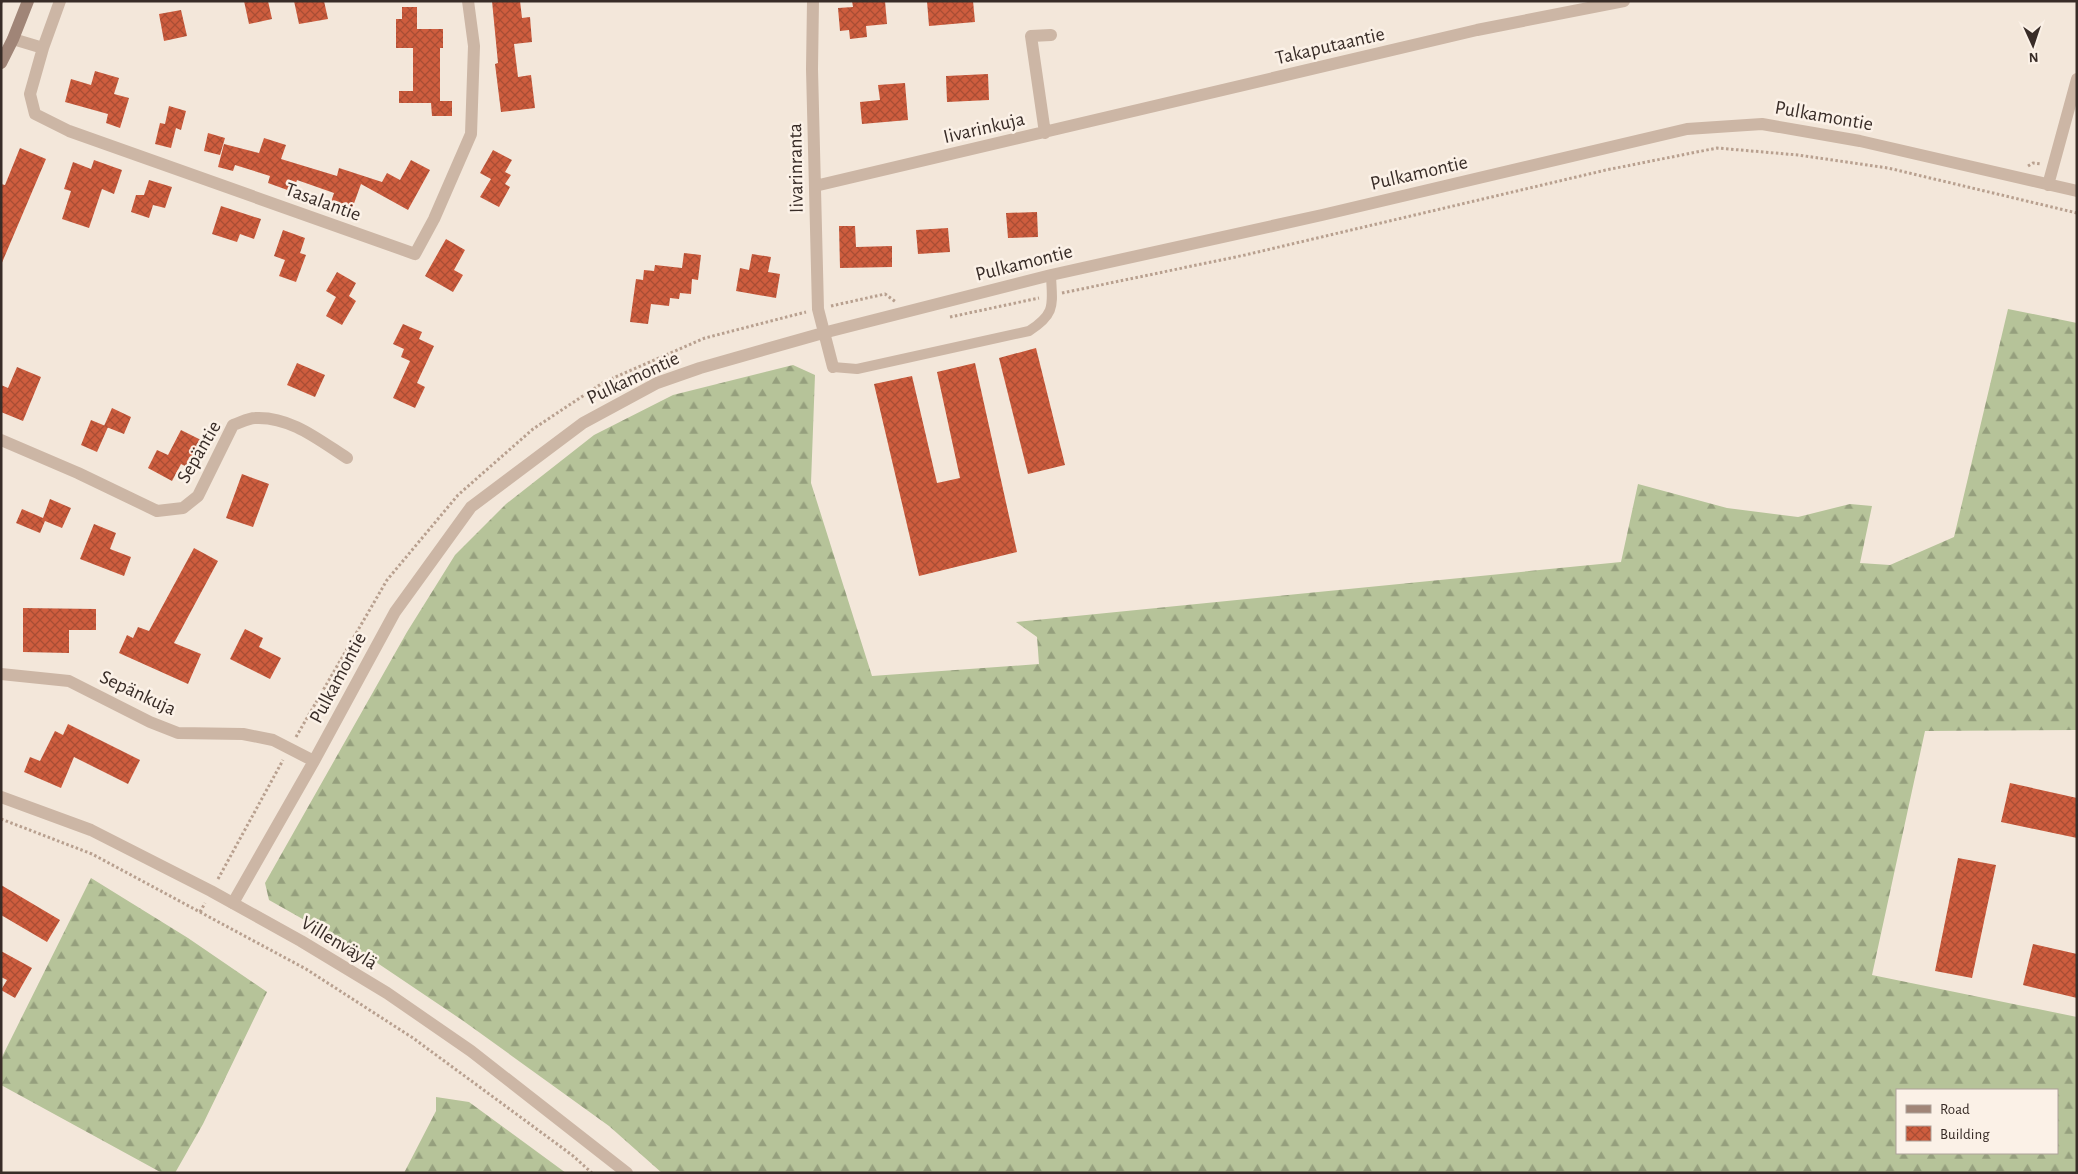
<svg xmlns="http://www.w3.org/2000/svg" width="2078" height="1174" font-family="'Alegreya Sans',sans-serif">
<style>
.forest{fill:url(#forest-firs);fill-rule:evenodd}
.building{fill:url(#building-cross-hatch)}
.lines{fill:none;stroke-linecap:round;stroke-linejoin:round}
.path{stroke:#b8a08f;stroke-width:3;stroke-dasharray:2.5 2.5;stroke-linecap:butt}
.service{stroke:#ccb6a5;stroke-width:10}
.minor{stroke:#ccb6a5;stroke-width:12}
.tertiary{stroke:#ccb6a5;stroke-width:12}
.secondary{stroke:#a08577;stroke-width:12}
.labels{text-anchor:middle;dominant-baseline:central;stroke-width:5;stroke-linejoin:round;paint-order:stroke}
.street-label{font-size:20px;fill:#382c27;stroke:#fbf1e7}
</style>
<defs>
<pattern id="forest-firs" width="22" height="20" patternUnits="userSpaceOnUse" patternTransform="scale(1.25)"><rect width="22" height="20" fill="#b6c399"/><path d="M5 1l3.5 6h-7zM16 11l3.5 6h-7z" fill="#959f7d"/></pattern>
<pattern id="building-cross-hatch" width="8" height="8" patternUnits="userSpaceOnUse" patternTransform="scale(1.25)"><rect width="8" height="8" fill="#ce5d3e"/><path d="M0 0l8 8M0 8l8-8" fill="none" stroke="#a84d34"/></pattern>
</defs>
<rect width="100%" height="100%" fill="#f3e7da"/>
<path class="forest" d="M 2008,309 L 2077,323 L 2077,730 L 1925,731 L 1872,975 L 2077,1017 L 2077,1173 L 662,1173 L 609,1126 L 462,1020 L 361,952 L 269,900 L 265,883 L 407,632 L 455,555 L 506,504 L 594,435 L 673,395 L 793,365 L 815,375 L 811,483 L 872,676 L 1039,664 L 1037,637 L 1016,622 L 1621,562 L 1638,484 L 1727,508 L 1798,517 L 1850,504 L 1872,506 L 1860,563 L 1890,565 L 1954,537 ZM 1897,1090 L 2057,1090 L 2057,1153 L 1897,1153 Z
M 91,878 L 188,938 L 267,992 L 203,1124 L 175,1173 L 162,1173 L 1,1085 L 1,1059 Z
M 436,1097 L 469,1102 L 566,1173 L 404,1173 L 436,1111 Z"/>
<path class="building" d="M 244,1 L 268,1 L 272,19 L 249,24 Z
M 294,1 L 324,1 L 328,19 L 299,24 Z
M 492,1 L 520,1 L 522,18 L 530,17 L 532,42 L 514,44 L 518,77 L 531,75 L 535,108 L 501,112 L 495,64 L 498,63 Z
M 852,1 L 885,1 L 887,24 L 866,26 L 867,37 L 850,39 L 849,30 L 840,31 L 838,8 L 853,7 Z
M 927,1 L 973,1 L 975,22 L 929,26 Z
M 402,7 L 417,7 L 417,29 L 443,29 L 443,48 L 440,48 L 440,101 L 452,101 L 452,116 L 432,116 L 431,103 L 399,103 L 399,91 L 413,91 L 413,48 L 396,48 L 396,19 L 402,19 Z
M 181,10 L 187,36 L 164,41 L 159,14 Z
M 95,71 L 119,78 L 114,94 L 129,98 L 120,128 L 106,123 L 108,114 L 65,102 L 71,79 L 91,85 Z
M 988,74 L 989,100 L 947,102 L 946,76 Z
M 905,83 L 908,120 L 862,124 L 860,102 L 880,100 L 878,85 Z
M 169,106 L 186,111 L 181,130 L 176,128 L 171,148 L 155,144 L 160,123 L 165,124 Z
M 208,133 L 225,138 L 220,155 L 204,151 Z
M 264,138 L 286,145 L 281,159 L 337,176 L 339,168 L 382,182 L 387,173 L 400,180 L 411,160 L 430,170 L 408,210 L 361,184 L 352,209 L 331,202 L 334,193 L 297,180 L 293,192 L 268,183 L 270,176 L 235,165 L 233,171 L 218,167 L 224,144 L 259,153 Z
M 20,148 L 46,159 L 1,265 L 1,184 L 5,185 Z
M 493,150 L 512,160 L 505,172 L 511,175 L 505,184 L 510,187 L 499,207 L 480,197 L 491,179 L 480,173 Z
M 94,160 L 122,170 L 114,194 L 102,189 L 89,228 L 62,219 L 71,191 L 64,189 L 73,162 L 91,169 Z
M 149,180 L 172,187 L 165,208 L 153,205 L 149,218 L 131,212 L 136,195 L 144,195 Z
M 221,206 L 261,219 L 254,239 L 240,234 L 237,242 L 212,234 Z
M 1037,212 L 1038,237 L 1008,238 L 1006,213 Z
M 839,226 L 855,226 L 856,247 L 892,246 L 892,267 L 840,268 Z
M 948,228 L 950,252 L 918,254 L 916,230 Z
M 283,230 L 305,238 L 300,253 L 306,255 L 296,282 L 279,276 L 285,260 L 274,256 Z
M 446,239 L 465,250 L 454,270 L 463,275 L 453,292 L 425,276 Z
M 684,253 L 701,255 L 698,280 L 692,279 L 691,294 L 680,293 L 679,299 L 670,298 L 669,306 L 651,304 L 648,324 L 630,322 L 636,279 L 643,280 L 644,270 L 654,271 L 655,265 L 682,268 Z
M 752,254 L 771,257 L 768,272 L 780,274 L 776,298 L 736,291 L 740,268 L 749,270 Z
M 337,272 L 356,283 L 349,296 L 356,301 L 342,325 L 326,316 L 336,297 L 326,291 Z
M 403,324 L 422,332 L 419,339 L 434,346 L 417,383 L 425,387 L 415,408 L 393,398 L 410,361 L 401,357 L 404,349 L 393,344 Z
M 1036,348 L 1065,465 L 1028,474 L 999,358 Z
M 297,363 L 325,375 L 315,397 L 287,385 Z
M 975,363 L 1017,552 L 919,576 L 874,384 L 912,376 L 937,483 L 960,478 L 937,372 Z
M 17,367 L 41,377 L 23,421 L 1,412 L 1,385 L 8,388 Z
M 112,408 L 131,417 L 124,434 L 104,426 Z
M 91,420 L 108,427 L 97,452 L 81,445 Z
M 181,430 L 201,440 L 187,467 L 181,464 L 172,481 L 148,468 L 157,450 L 168,455 Z
M 242,474 L 269,484 L 253,527 L 226,518 Z
M 50,499 L 71,508 L 62,528 L 45,521 L 40,533 L 16,523 L 22,509 L 43,518 Z
M 94,524 L 116,533 L 110,549 L 131,557 L 124,576 L 80,559 Z
M 194,548 L 218,561 L 174,643 L 201,654 L 188,684 L 119,653 L 127,635 L 133,638 L 138,627 L 149,631 Z
M 23,608 L 96,609 L 96,630 L 69,630 L 69,653 L 23,652 Z
M 245,629 L 263,638 L 259,647 L 281,658 L 270,679 L 230,659 Z
M 68,724 L 140,760 L 128,784 L 74,757 L 61,788 L 24,772 L 30,757 L 40,761 L 55,731 L 63,735 Z
M 2010,783 L 2077,798 L 2077,838 L 2001,822 Z
M 1958,858 L 1996,865 L 1972,978 L 1935,971 Z
M 1,885 L 60,920 L 47,942 L 1,915 Z
M 2033,944 L 2077,954 L 2077,998 L 2023,985 Z
M 1,951 L 32,968 L 15,998 L 1,990 L 7,980 L 1,977 Z"/>
<g class="lines">
<path class="path" d="M 1,3 L 2,1
M 2028,166 L 2033,163 L 2041,164
M 1062,293 L 1245,255 L 1606,170 L 1717,148 L 1798,155 L 1888,168 L 2077,213
M 831,306 L 885,294 L 896,302
M 950,317 L 1039,298
M 296,737 L 387,580 L 458,495 L 533,429 L 604,382 L 705,338 L 806,312
M 1,819 L 92,854 L 306,969 L 413,1038 L 572,1155 L 592,1173
M 218,879 L 283,760
M 200,912 L 205,903"/>
<path class="service" d="M 833,367 L 857,369 L 1029,331 C 1057,313 1052,304 1051,275"/>
<path class="minor" d="M 60,1 L 43,48 L 30,94 L 35,114 L 69,131 L 415,254 L 434,219 L 471,134 L 474,46 L 468,1
M 813,1 L 812,69 L 818,309 L 833,367
M 13,39 L 43,48
M 1045,133 L 1031,36 L 1051,35
M 2048,185 L 2077,79
M 815,186 L 1477,30 L 1624,1
M 1,440 L 78,473 L 157,511 L 183,508 L 198,496 L 233,425 C 240,423 248,418 255,418 C 290,416 319,440 347,458
M 1,674 L 69,681 L 150,722 L 178,733 L 243,734 L 273,740 L 314,761
M 233,903 L 314,761 L 395,612 L 471,507 L 583,423 L 657,383 L 700,368 L 823,333 L 1051,275 L 1322,215 L 1687,129 L 1762,124 L 1860,141 L 2077,191"/>
<path class="tertiary" d="M 1,797 L 91,830 L 211,891 L 301,941 L 387,993 L 471,1051 L 627,1173"/>
<path class="secondary" d="M 1,63 L 13,39 L 28,1"/>
</g>
<g class="labels">
<g class="street-label">
<text transform="translate(1330 46) rotate(-13)">Takaputaantie</text>
<text transform="translate(1824 116) rotate(10)">Pulkamontie</text>
<text transform="translate(984 128) rotate(-13)">Iivarinkuja</text>
<text transform="translate(796 168) rotate(-91)">Iivarinranta</text>
<text transform="translate(1419 173) rotate(-13)">Pulkamontie</text>
<text transform="translate(323 202) rotate(20)">Tasalantie</text>
<text transform="translate(1024 263) rotate(-14)">Pulkamontie</text>
<text transform="translate(633 378) rotate(-25)">Pulkamontie</text>
<text transform="translate(199 452) rotate(-60)">Sepäntie</text>
<text transform="translate(338 678) rotate(-62)">Pulkamontie</text>
<text transform="translate(138 693) rotate(25)">Sepänkuja</text>
<text transform="translate(339 943) rotate(31)">Villenväylä</text>
</g>
</g>
<rect width="2078" height="1174" fill="none" stroke="#382c27" stroke-width="5"/>
<rect x="1896" y="1089" width="162" height="65" fill="#fbf1e7" stroke="#ada29a"/>
<rect x="1906" y="1105" width="25" height="8" fill="#a08577" stroke="#ada29a"/>
<text x="1940" y="1114" font-size="15" fill="#382c27">Road</text>
<rect x="1906" y="1126" width="25" height="15" fill="url(#building-cross-hatch)" stroke="#ada29a"/>
<text x="1940" y="1139" font-size="15" fill="#382c27">Building</text>
<g transform="translate(2033 45) rotate(177)" stroke="#fbf1e7" stroke-width="4" paint-order="stroke">
<path d="M0-4L9 19L0 12L-9 19Z" fill="#382c27"/>
<text y="-8" font-size="14" font-weight="bold" text-anchor="middle" fill="#382c27">N</text>
</g>
</svg>
